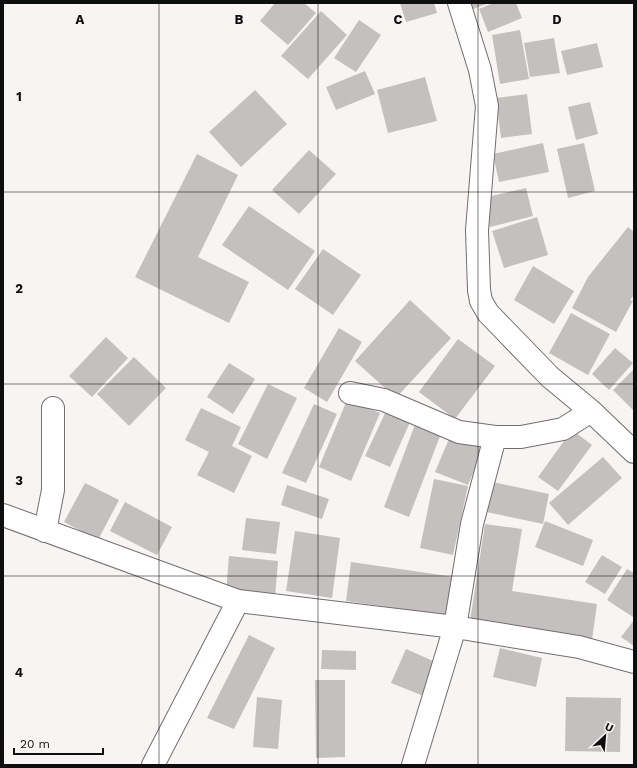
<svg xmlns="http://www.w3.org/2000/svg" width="637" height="768" font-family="'Work Sans',sans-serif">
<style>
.building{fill:#c4c0c0}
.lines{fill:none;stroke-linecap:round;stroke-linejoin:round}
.street-casing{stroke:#736e6e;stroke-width:24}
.street{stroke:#fff;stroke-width:22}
.grid{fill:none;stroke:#0f0e0e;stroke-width:1;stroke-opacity:0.55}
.grid-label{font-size:13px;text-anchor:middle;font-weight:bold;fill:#0f0e0e;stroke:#f9f4f4;stroke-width:3;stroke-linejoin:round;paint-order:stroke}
</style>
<rect width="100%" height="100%" fill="#f9f4f4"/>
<path class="building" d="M 275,3 L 304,3 L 316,13 L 288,45 L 260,21 Z
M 400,3 L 434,3 L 437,13 L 406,22 Z
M 469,3 L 489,3 L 471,10 Z
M 493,3 L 516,3 L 522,18 L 488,32 L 479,9 Z
M 321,11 L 347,35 L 308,79 L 281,56 Z
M 359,20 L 381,35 L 356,72 L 334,58 Z
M 520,30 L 529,79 L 500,84 L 492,35 Z
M 554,38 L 560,73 L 530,77 L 524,43 Z
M 597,43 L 603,67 L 567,75 L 561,51 Z
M 365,71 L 375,94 L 336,110 L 326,87 Z
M 425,77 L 437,121 L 388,133 L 377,90 Z
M 255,90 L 287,124 L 241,167 L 209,132 Z
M 527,94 L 532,134 L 501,138 L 496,98 Z
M 590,102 L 598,134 L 576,140 L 568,107 Z
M 543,143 L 549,172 L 499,182 L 493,154 Z
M 584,143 L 595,191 L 568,198 L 557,149 Z
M 309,150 L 336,174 L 299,214 L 272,190 Z
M 197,154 L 238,175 L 198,257 L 249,282 L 229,323 L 135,277 Z
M 526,188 L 533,216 L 490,227 L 483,198 Z
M 249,206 L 315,251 L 288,290 L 222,245 Z
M 537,217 L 548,255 L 504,268 L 492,231 Z
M 628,227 L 634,232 L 634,295 L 630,300 L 633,301 L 616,332 L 572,308 L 588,277 Z
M 323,249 L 361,275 L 333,315 L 295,289 Z
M 533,266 L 574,291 L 554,324 L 514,300 Z
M 410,300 L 451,338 L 396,398 L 355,361 Z
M 571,313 L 610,334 L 588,375 L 549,353 Z
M 339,328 L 362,342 L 327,402 L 304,388 Z
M 106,337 L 128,358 L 92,397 L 69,376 Z
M 458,339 L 495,366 L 455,419 L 419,392 Z
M 615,348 L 633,363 L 609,390 L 592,374 Z
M 134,357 L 166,388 L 129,426 L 97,394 Z
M 229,363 L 255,379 L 233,414 L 207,397 Z
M 634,369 L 634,411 L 613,390 Z
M 268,384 L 297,398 L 267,459 L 238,444 Z
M 347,400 L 380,413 L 351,481 L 319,467 Z
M 314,404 L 337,414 L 306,483 L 282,473 Z
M 201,408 L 241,427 L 232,446 L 252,456 L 234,493 L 197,475 L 209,452 L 185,440 Z
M 387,409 L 411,420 L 390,467 L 365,456 Z
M 416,422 L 442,431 L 409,517 L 384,507 Z
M 572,430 L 592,445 L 558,491 L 538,477 Z
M 452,432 L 485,445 L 468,485 L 435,472 Z
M 603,457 L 622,478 L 568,525 L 549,503 Z
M 434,479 L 468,486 L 453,555 L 420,548 Z
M 488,481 L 549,494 L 543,524 L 482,511 Z
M 85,483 L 119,500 L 98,540 L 64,522 Z
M 287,485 L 329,499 L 322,519 L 281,505 Z
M 125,502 L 172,527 L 157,555 L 110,531 Z
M 246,518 L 280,522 L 276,554 L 242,550 Z
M 545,521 L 593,540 L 583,566 L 535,547 Z
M 485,524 L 522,529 L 512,591 L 597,604 L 592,640 L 470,621 Z
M 295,531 L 340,538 L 332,598 L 286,591 Z
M 602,555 L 622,567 L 605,594 L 585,582 Z
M 229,556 L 278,561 L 275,597 L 226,593 Z
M 351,562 L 455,577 L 449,616 L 346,601 Z
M 627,569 L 634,573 L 633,617 L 607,600 Z
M 634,620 L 634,646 L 621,637 Z
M 249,635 L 275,648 L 234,729 L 207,718 Z
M 500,648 L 542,658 L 536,687 L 493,677 Z
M 406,649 L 440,664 L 426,697 L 391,683 Z
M 322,650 L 356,651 L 356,670 L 321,669 Z
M 315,680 L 345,680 L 345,757 L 316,758 Z
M 257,697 L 282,700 L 278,749 L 253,747 Z
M 566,697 L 621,698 L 620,752 L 565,751 Z"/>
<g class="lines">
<defs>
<path id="street" d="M 459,3 L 480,70 L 487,106 L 477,230 L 479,290 L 481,301 L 488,313 L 550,377 L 591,411 L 634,452
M 350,393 L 384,400 L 459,432 L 495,437 L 521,437 L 563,429 L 591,411
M 3,515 L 238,601 L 455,627 L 579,647 L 634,662
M 45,531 L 53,490 L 53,408
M 153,765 L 238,601
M 413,765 L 455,627 L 472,524 L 495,437"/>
</defs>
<use href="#street" class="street-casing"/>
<use href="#street" class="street"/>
</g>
<path class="grid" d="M 159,3 L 159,765M 318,3 L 318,765M 478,3 L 478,765M 3,192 L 634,192M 3,384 L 634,384M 3,576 L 634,576"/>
<g class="grid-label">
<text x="80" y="24">A</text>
<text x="239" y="24">B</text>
<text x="398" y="24">C</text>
<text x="557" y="24">D</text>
<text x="19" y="101">1</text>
<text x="19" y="293">2</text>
<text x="19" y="485">3</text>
<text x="19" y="677">4</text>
</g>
<rect width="637" height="768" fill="none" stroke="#0f0e0e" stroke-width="8"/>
<g transform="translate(605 736) rotate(26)" stroke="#f9f4f4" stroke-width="3" paint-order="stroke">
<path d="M0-3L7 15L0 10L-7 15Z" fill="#0f0e0e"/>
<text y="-6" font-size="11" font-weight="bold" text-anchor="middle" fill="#0f0e0e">U</text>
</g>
<path d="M14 748v6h89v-6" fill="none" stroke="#0f0e0e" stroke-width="2"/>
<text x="20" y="748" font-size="12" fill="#0f0e0e" stroke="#f9f4f4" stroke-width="3" paint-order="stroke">20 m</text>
</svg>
